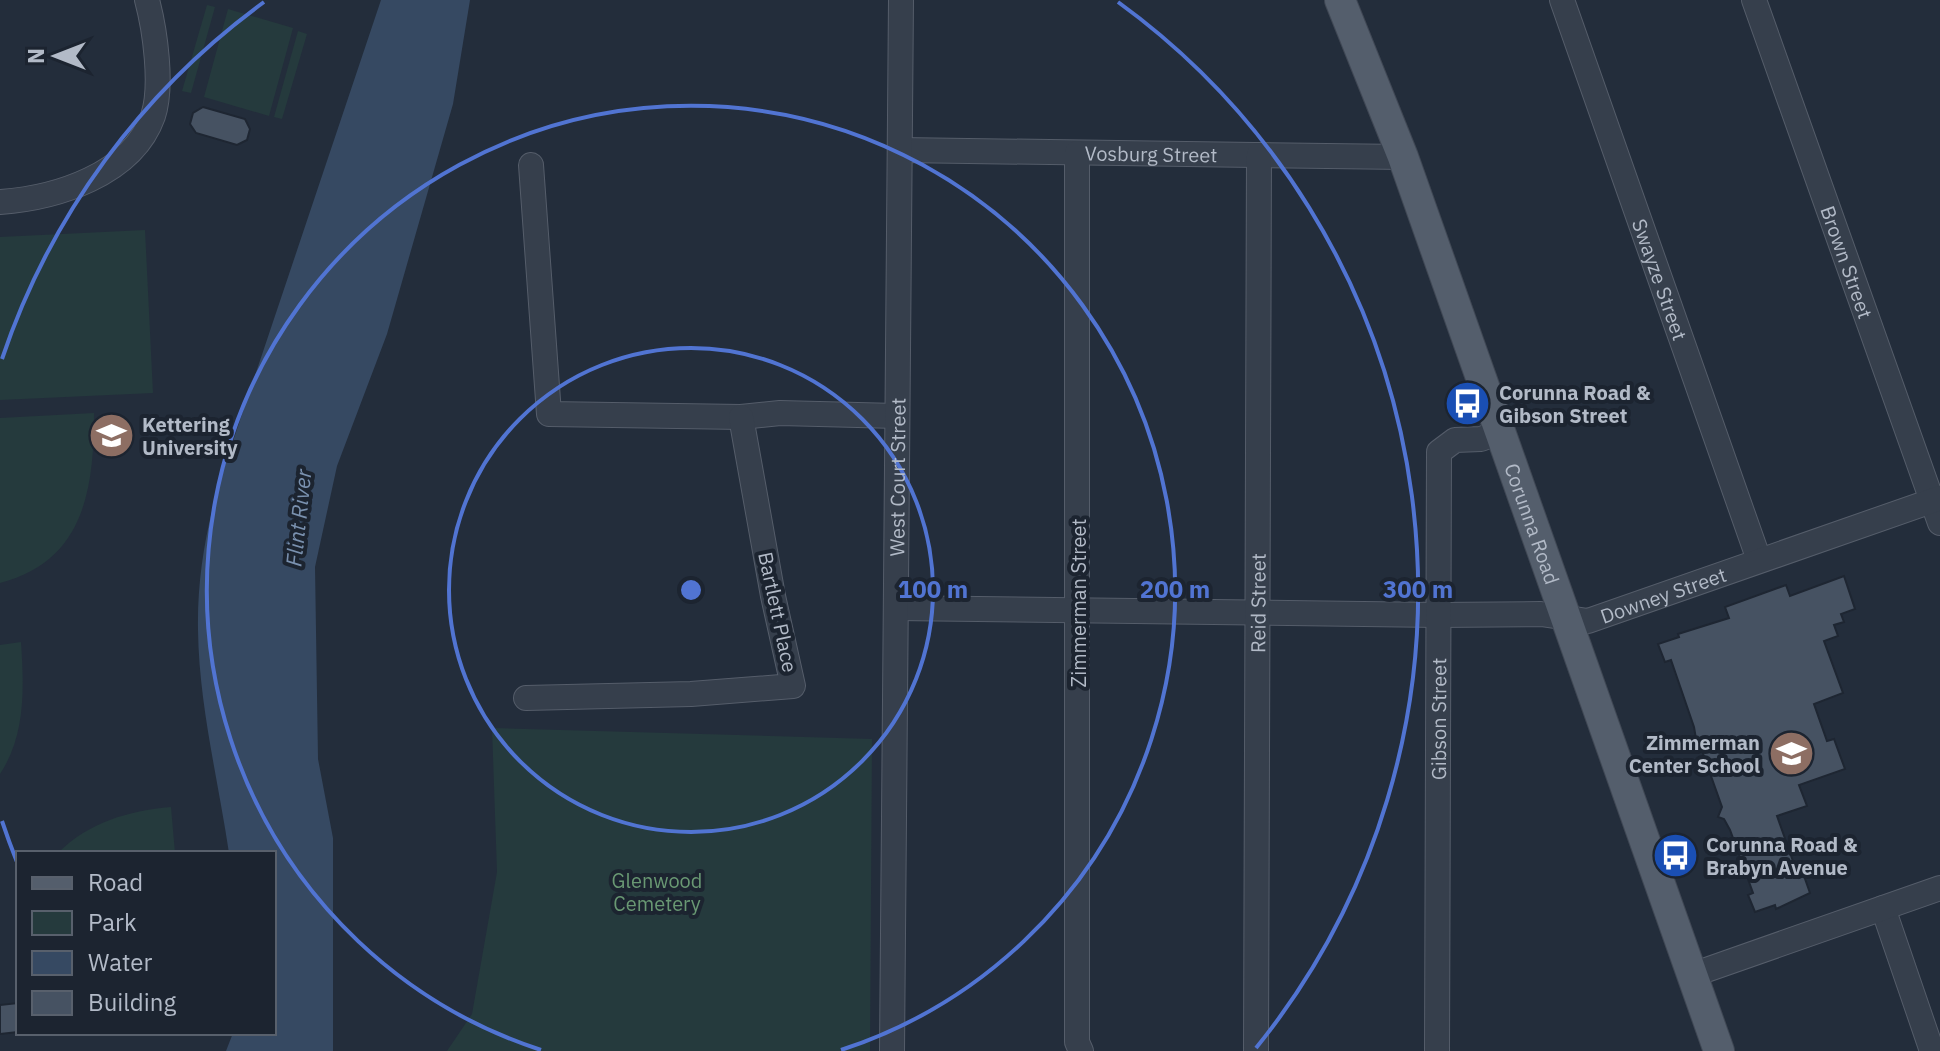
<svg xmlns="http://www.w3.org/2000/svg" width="1940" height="1051" font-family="'IBM Plex Sans',sans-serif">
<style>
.green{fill:#253a3d}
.water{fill:#364962}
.building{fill:#465262;stroke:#1e2632;stroke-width:2}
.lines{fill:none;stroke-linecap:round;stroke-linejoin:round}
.minor-casing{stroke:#555d6a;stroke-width:26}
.major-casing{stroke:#404855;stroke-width:32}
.minor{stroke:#363f4c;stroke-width:24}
.major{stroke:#545e6c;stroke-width:30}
.ring{fill:none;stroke:#5174d2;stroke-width:4}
.labels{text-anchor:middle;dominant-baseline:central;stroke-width:8;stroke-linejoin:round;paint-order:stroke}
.street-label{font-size:20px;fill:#b2bac7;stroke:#1c2430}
.poi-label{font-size:20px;font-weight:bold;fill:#b2bac7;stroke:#1c2430;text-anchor:start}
.park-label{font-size:20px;fill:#699873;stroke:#1c2430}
.water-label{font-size:22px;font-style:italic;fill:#7a91af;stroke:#1c2430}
.centre{fill:#5174d2;stroke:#1c2430;stroke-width:4}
.ring-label{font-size:24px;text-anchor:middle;font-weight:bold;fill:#5174d2;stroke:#1c2430;stroke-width:8;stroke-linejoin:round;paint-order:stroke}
</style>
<rect width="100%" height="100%" fill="#232d3b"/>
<path class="green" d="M 207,5 L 215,7 L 191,93 L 182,91 Z
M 228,9 L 293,28 L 269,116 L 204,97 Z
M 298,31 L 307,34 L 282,119 L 274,117 Z
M 145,230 L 153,393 L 0,400 L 0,237 Z
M 94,413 C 94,488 85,561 0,583 L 0,418 Z
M 21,642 C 24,687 26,735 0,774 L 0,645 Z
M 492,728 L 872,739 L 870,1051 L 447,1051 L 472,1014 L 497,872 Z
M 171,807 L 175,853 L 58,853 C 89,822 128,811 171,807 Z"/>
<path class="water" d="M 381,0 L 470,0 L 453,104 L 387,334 L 337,466 L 315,567 L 318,759 L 333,838 L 333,1051 L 226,1051 L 233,1033 L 274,1033 L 274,853 L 229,853 C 218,779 199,705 198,630 C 197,572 208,517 226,462 Z"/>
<path class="building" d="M 203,107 L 245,119 L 250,129 L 247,140 L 237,145 L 196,133 L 190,124 L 193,113 Z
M 1844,576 L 1855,609 L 1841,614 L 1844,622 L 1834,625 L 1838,636 L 1824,641 L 1843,693 L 1814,704 L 1827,741 L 1834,739 L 1845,769 L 1799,785 L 1807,806 L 1777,816 L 1799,878 L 1804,876 L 1810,893 L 1776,909 L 1775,905 L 1755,912 L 1748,895 L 1753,893 L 1730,830 L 1724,819 L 1718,817 L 1722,807 L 1701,748 L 1692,745 L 1696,739 L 1694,727 L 1671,660 L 1665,662 L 1658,644 L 1679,637 L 1678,634 L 1729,618 L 1725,607 L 1786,585 L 1790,596 Z
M 18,1003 L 18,1032 L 0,1034 L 0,1005 Z"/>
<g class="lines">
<defs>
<g id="minor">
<path id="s1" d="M 1562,0 L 1759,560"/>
<path id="s2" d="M 1754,0 L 1940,523"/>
<path id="s3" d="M 901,150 L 1403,157"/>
<path d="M 1077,153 L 1077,1042 L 1081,1051"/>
<path d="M 531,165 L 549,414 L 741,417 L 780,413 L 897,416"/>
<path d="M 0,202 C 56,198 132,175 153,116 C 163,86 155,30 147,0"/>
<path id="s4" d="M 896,608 L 1438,615 L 1541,614 L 1588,621 L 1940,498"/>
<path d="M 526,698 L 691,694 L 793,686 L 773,596 L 741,417"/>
<path d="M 1883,908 L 1932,1051"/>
<path d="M 1692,975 L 1940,888"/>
<path id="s5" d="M 892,1051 L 901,0"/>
<path id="s6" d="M 1256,1051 L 1259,155"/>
<path id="s7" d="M 1437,1051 L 1439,452 L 1455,440 L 1481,439 L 1499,432"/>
</g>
<g id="major">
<path id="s8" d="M 1340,0 L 1403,157 L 1719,1051"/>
</g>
</defs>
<use href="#minor" class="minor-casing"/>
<use href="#major" class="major-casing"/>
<use href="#minor" class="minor"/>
<use href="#major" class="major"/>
</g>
<g class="ring">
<circle cx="691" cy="590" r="242"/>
<path d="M541 1050A484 484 0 1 1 841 1050"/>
<path d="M17 862A727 727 0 0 1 2 821M2 359A727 727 0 0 1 264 2M1118 2A727 727 0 0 1 1256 1048"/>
</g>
<defs>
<symbol id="bus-disc" viewBox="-11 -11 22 22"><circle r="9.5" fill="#1a4fb4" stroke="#1c2430"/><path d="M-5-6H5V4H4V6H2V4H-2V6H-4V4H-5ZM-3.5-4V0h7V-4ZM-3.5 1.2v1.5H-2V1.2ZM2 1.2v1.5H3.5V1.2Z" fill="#fff"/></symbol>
<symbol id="university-disc" viewBox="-11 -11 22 22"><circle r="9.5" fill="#8d6e63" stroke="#1c2430"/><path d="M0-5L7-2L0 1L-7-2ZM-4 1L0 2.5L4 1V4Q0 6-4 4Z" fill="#fff"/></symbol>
<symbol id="school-disc" viewBox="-11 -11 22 22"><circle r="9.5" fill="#8d6e63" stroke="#1c2430"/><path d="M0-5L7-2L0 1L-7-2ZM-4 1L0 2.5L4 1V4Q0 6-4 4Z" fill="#fff"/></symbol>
</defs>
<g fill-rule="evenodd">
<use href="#bus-disc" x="1442" y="378" width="51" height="51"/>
<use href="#university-disc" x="86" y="410" width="51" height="51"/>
<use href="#school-disc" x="1766" y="728" width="51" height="51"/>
<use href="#bus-disc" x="1650" y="830" width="51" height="51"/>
</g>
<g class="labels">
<g class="street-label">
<text stroke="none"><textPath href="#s3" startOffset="250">Vosburg Street</textPath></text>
<text stroke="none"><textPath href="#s2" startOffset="278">Brown Street</textPath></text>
<text stroke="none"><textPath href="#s1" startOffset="296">Swayze Street</textPath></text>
<text stroke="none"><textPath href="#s5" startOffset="574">West Court Street</textPath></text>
<text stroke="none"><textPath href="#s8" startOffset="558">Corunna Road</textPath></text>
<text stroke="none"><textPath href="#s4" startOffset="772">Downey Street</textPath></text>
<text transform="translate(1078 603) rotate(-90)">Zimmerman Street</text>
<text stroke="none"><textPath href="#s6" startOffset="448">Reid Street</textPath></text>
<text transform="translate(778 612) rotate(78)">Bartlett Place</text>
<text stroke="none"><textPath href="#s7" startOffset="332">Gibson Street</textPath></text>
</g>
<g class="poi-label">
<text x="1499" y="392">Corunna Road &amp;<tspan x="1499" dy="23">Gibson Street</tspan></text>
<text x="142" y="424">Kettering<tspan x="142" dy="23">University</tspan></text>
<text x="1760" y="742" text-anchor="end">Zimmerman<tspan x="1760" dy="23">Center School</tspan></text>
<text x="1706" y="844">Corunna Road &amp;<tspan x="1706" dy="23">Brabyn Avenue</tspan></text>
</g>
<g class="park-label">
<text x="657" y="880">Glenwood<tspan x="657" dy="23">Cemetery</tspan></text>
</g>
<g class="water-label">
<text transform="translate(298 518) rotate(-84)">Flint River</text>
</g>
</g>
<circle cx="691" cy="590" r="12" class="centre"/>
<g class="ring-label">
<text x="933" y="598">100 m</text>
<text x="1175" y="598">200 m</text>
<text x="1418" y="598">300 m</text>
</g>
<rect x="16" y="851" width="260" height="184" fill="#1c2430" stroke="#58606c" stroke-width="2"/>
<rect x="32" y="877" width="40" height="12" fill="#545e6c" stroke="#58606c" stroke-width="2"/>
<text x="88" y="891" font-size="24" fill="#b2bac7">Road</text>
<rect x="32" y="911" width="40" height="24" fill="#253a3d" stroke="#58606c" stroke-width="2"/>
<text x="88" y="931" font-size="24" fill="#b2bac7">Park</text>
<rect x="32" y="951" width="40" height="24" fill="#364962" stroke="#58606c" stroke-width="2"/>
<text x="88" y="971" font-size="24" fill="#b2bac7">Water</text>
<rect x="32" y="991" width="40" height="24" fill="#465262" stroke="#58606c" stroke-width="2"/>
<text x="88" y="1011" font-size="24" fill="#b2bac7">Building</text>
<g transform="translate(56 56) rotate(270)" stroke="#1c2430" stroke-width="6" paint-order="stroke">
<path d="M0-6L14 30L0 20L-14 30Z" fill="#b2bac7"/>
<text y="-12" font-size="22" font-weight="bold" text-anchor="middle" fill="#b2bac7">N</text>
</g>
</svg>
